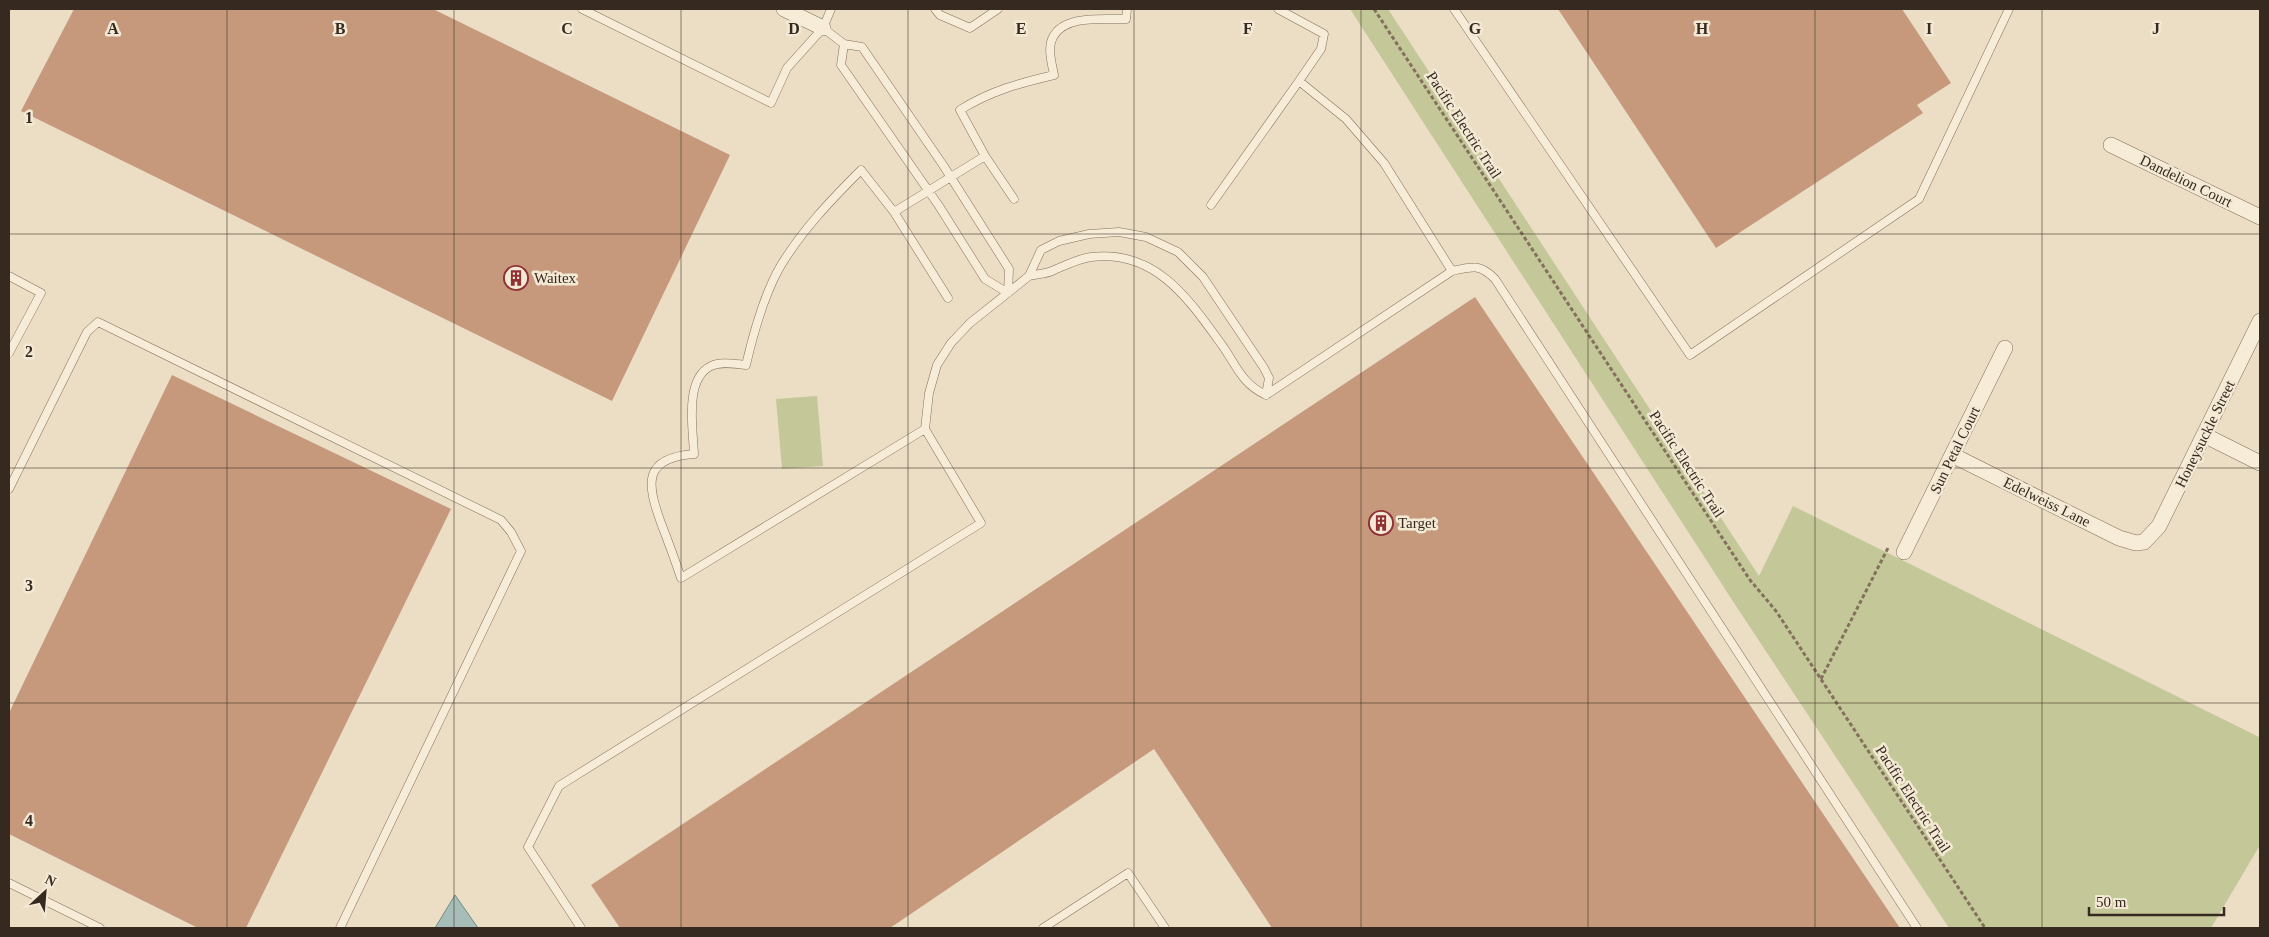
<svg xmlns="http://www.w3.org/2000/svg" width="2269" height="937" font-family="'Times New Roman',serif">
<style>
.green{fill:#c4c899}
.water{fill:#a6beb7;stroke:#6e8c83}
.building{fill:#c6997d}
.lines{fill:none;stroke-linecap:round;stroke-linejoin:round}
.service-casing{stroke:#84705c;stroke-width:9}
.minor-casing{stroke:#84705c;stroke-width:16}
.path{stroke:#84705c;stroke-width:3;stroke-dasharray:4 2.5;stroke-linecap:butt}
.service{stroke:#f6ecd7;stroke-width:8}
.minor{stroke:#f6ecd7;stroke-width:15}
.grid{fill:none;stroke:#36291f;stroke-width:1;stroke-opacity:0.55}
.labels{text-anchor:middle;dominant-baseline:central;stroke-width:5;stroke-linejoin:round;paint-order:stroke}
.street-label{font-size:15px;fill:#36291f;stroke:#f3e9d4}
.poi-label{font-size:15px;fill:#36291f;stroke:#f3e9d4;text-anchor:start}
.grid-label{font-size:16px;text-anchor:middle;font-weight:bold;fill:#36291f;stroke:#f3e9d4;stroke-width:5;stroke-linejoin:round;paint-order:stroke}
</style>
<rect width="100%" height="100%" fill="#ebdec5"/>
<path class="green" d="M 1350,9 L 1388,9 L 1759,576 L 1793,506 L 2259,737 L 2260,845 L 2211,928 L 1949,928 L 1736,606 Z
M 817,396 L 823,466 L 782,469 L 776,399 Z"/>
<path class="water" d="M 455,895 L 478,928 L 435,928 Z"/>
<path class="building" d="M 74,9 L 433,9 L 730,155 L 612,401 L 21,111 Z
M 1558,9 L 1902,9 L 1951,83 L 1917,105 L 1923,113 L 1716,248 Z
M 1475,297 L 1900,928 L 1272,928 L 1154,749 L 890,928 L 620,928 L 591,885 Z
M 172,375 L 451,509 L 246,928 L 198,928 L 9,834 L 9,713 Z"/>
<g class="lines">
<defs>
<path id="service" d="M 582,9 L 771,103 L 787,68 L 823,28 L 831,9
M 935,9 L 940,15 L 970,28 L 998,9
M 1278,9 L 1324,34 L 1321,49 L 1299,81 L 1346,119 L 1384,163 L 1452,271
M 1454,9 L 1690,355 L 1919,199 L 2009,9
M 823,28 L 844,44 L 862,47 L 943,165 L 1009,269 L 1008,293
M 844,44 L 841,65 L 939,206 L 985,279 L 1008,293
M 985,156 L 1014,199
M 1211,205 L 1299,81
M 894,212 L 948,298
M 9,276 L 41,293 L 9,353
M 1029,276 C 1036,274 1045,274 1052,271 C 1064,266 1077,259 1091,257 C 1157,249 1190,301 1224,348 C 1238,369 1243,384 1266,395
M 1266,395 L 1452,271 C 1473,266 1480,264 1495,279 L 1917,928
M 925,429 L 681,578 C 675,560 668,541 661,523 C 647,484 642,458 694,454 C 693,429 684,379 711,366 C 721,361 735,364 746,365 C 753,335 765,293 780,267 C 802,230 831,200 861,170 L 894,212 L 985,156 L 960,110 C 990,91 1020,83 1054,75 C 1052,64 1047,48 1053,37 C 1065,14 1105,20 1126,19 L 1127,9
M 9,489 L 87,332 L 98,322 L 501,520 L 511,532 L 521,551 L 340,928
M 9,883 L 100,928
M 581,928 L 528,847 L 559,786 L 981,523 L 925,429 L 929,393 L 937,365 L 951,343 L 970,323 L 1029,276 L 1041,250 L 1059,241 L 1089,234 L 1119,232 L 1146,237 L 1178,252 L 1203,277 L 1264,368 L 1269,378 L 1266,395
M 1043,928 L 1128,873 L 1165,928"/>
<path id="minor" d="M 784,9 L 823,28
M 2111,145 L 2260,217
M 2204,435 L 2260,463
M 1952,455 L 2119,538 L 2136,543 L 2144,542 L 2159,526 L 2260,321
M 1904,552 L 2005,348"/>
</defs>
<use href="#service" class="service-casing"/>
<use href="#minor" class="minor-casing"/>
<path class="path" d="M 1374,9 L 1750,580 L 1776,611 L 1985,928
M 1821,679 L 1888,548"/>
<use href="#service" class="service"/>
<use href="#minor" class="minor"/>
</g>
<path class="grid" d="M 227,9 L 227,928M 454,9 L 454,928M 681,9 L 681,928M 908,9 L 908,928M 1134,9 L 1134,928M 1361,9 L 1361,928M 1588,9 L 1588,928M 1815,9 L 1815,928M 2042,9 L 2042,928M 9,234 L 2260,234M 9,468 L 2260,468M 9,703 L 2260,703"/>
<defs>
<symbol id="building-ring" viewBox="-11 -11 22 22"><circle r="9.5" fill="#f3e9d4" stroke="#8f3034" stroke-width="1.5"/><path d="M-4-6H4V6H1V3H-1V6H-4ZM-2.5-4.3h1.7v1.8h-1.7ZM.8-4.3h1.7v1.8H.8ZM-2.5-1h1.7V.8h-1.7ZM.8-1h1.7V.8H.8Z" fill="#8f3034"/></symbol>
</defs>
<g fill-rule="evenodd">
<use href="#building-ring" x="502" y="264" width="28" height="28"/>
<use href="#building-ring" x="1367" y="509" width="28" height="28"/>
</g>
<g class="labels">
<g class="street-label">
<text transform="translate(1464 125) rotate(57)">Pacific Electric Trail</text>
<text transform="translate(2186 181) rotate(26)">Dandelion Court</text>
<text transform="translate(2205 434) rotate(-64)">Honeysuckle Street</text>
<text transform="translate(1955 450) rotate(-64)">Sun Petal Court</text>
<text transform="translate(1687 464) rotate(57)">Pacific Electric Trail</text>
<text transform="translate(2047 502) rotate(26)">Edelweiss Lane</text>
<text transform="translate(1913 799) rotate(57)">Pacific Electric Trail</text>
</g>
<g class="poi-label">
<text x="534" y="278">Waitex</text>
<text x="1398" y="523">Target</text>
</g>
</g>
<g class="grid-label">
<text x="113" y="34">A</text>
<text x="340" y="34">B</text>
<text x="567" y="34">C</text>
<text x="794" y="34">D</text>
<text x="1021" y="34">E</text>
<text x="1248" y="34">F</text>
<text x="1475" y="34">G</text>
<text x="1702" y="34">H</text>
<text x="1929" y="34">I</text>
<text x="2156" y="34">J</text>
<text x="29" y="123">1</text>
<text x="29" y="357">2</text>
<text x="29" y="591">3</text>
<text x="29" y="826">4</text>
</g>
<rect width="2269" height="937" fill="none" stroke="#36291f" stroke-width="20"/>
<g transform="translate(45 892) rotate(26)" stroke="#f3e9d4" stroke-width="4" paint-order="stroke">
<path d="M0-4L9 19L0 12L-9 19Z" fill="#36291f"/>
<text y="-8" font-size="14" font-weight="bold" text-anchor="middle" fill="#36291f">N</text>
</g>
<path d="M2089 907v8h135v-8" fill="none" stroke="#36291f" stroke-width="2.5"/>
<text x="2096" y="907" font-size="15" fill="#36291f" stroke="#f3e9d4" stroke-width="4" paint-order="stroke">50 m</text>
</svg>
